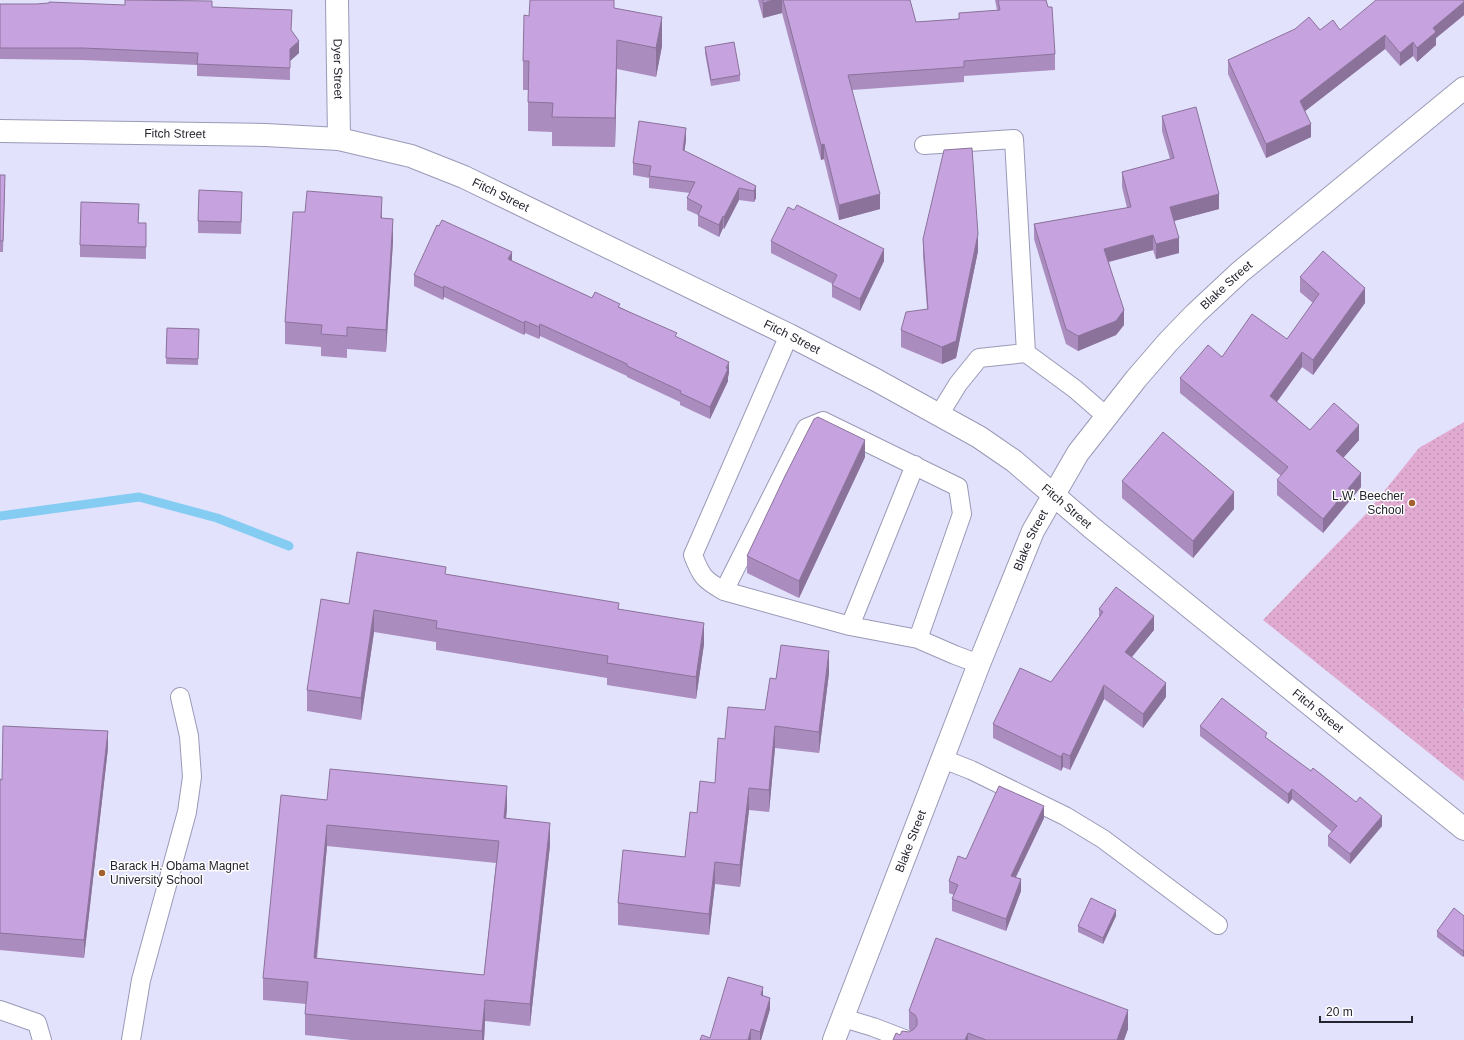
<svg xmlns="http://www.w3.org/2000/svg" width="1464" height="1040" font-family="Helvetica,sans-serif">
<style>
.grass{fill:url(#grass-dots)}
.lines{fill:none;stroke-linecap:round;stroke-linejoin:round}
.stream{stroke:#85ccf3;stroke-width:9}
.service-casing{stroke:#9a9ab7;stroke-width:20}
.minor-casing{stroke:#9a9ab7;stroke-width:24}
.tertiary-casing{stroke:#9a9ab7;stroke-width:24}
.secondary-casing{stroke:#9a9ab7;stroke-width:24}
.service{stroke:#fff;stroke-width:18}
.minor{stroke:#fff;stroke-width:22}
.tertiary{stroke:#fff;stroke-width:22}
.secondary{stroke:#fff;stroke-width:22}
.wall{fill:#aa8cbf;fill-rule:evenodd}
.shaded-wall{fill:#8b729b}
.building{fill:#c6a3de;stroke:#8b729b;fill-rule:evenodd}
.poi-dot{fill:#a46030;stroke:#fff;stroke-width:1.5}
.labels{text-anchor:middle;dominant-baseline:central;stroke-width:3;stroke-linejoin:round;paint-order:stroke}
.street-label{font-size:12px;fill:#24242f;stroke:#fff}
.poi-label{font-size:12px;fill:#24242f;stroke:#fff;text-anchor:end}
</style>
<defs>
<pattern id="grass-dots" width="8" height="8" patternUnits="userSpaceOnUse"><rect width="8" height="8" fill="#e0aad1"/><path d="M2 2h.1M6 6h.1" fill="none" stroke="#c092b4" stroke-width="1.8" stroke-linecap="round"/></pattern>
</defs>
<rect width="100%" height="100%" fill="#e2e2fc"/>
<path class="grass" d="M 1464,422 L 1464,708 L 1463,710 L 1464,711 L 1464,781 L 1263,620 L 1365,515 L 1419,448 Z"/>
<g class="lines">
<path class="stream" d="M 0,516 L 139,497 L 217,518 L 289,546"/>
<defs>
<path id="service" d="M 924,145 L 1014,139 L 1026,353 L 979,358 L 958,384 L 939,415
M 789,335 L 693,555 C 701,576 704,580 724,591 L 850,626
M 1026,353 L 1075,389 L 1106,416
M 915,465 L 850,626 L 918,639 L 955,655 L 979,664
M 724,591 L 806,428 L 823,421 L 958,487 L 962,514 L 918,639
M 943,759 L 971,770 L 1065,816 L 1103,839 L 1218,925
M 0,1010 L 37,1023 L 42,1040
M 843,1018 L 873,1027 L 907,1040
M 131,1040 L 141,980 L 187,812 L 192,777 L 189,736 L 180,697"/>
<g id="minor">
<path id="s1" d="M 337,0 L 339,139"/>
</g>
<g id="tertiary">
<path id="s2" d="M 834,1040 L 979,664 L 1033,531 L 1078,453 L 1136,379 L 1168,342 L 1195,314 L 1240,272 L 1464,88"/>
</g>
<g id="secondary">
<path id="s3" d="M 0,131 L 265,135 L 339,139 L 411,156 L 464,177 L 789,335 L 876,380 L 979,437 L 1014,461 L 1092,528 L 1464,829"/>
</g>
</defs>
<use href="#service" class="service-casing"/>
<use href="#minor" class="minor-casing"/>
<use href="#tertiary" class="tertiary-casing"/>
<use href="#secondary" class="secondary-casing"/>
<use href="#service" class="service"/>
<use href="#minor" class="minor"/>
<use href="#tertiary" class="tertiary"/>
<use href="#secondary" class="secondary"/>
</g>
<path class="wall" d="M 758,0 L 910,0 L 916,22 L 959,19 L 997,10 L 995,0 L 1046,0 L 1055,54 L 1055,70 L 964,76 L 964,82 L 852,90 L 880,209 L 839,220 L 824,159 L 821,160 L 782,13 L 763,18 Z
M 1464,0 L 1464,15 L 1436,38 L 1436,45 L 1417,62 L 1413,56 L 1400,66 L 1385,49 L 1305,111 L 1311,137 L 1266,158 L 1228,74 L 1228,60 L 1320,30 L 1340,30 Z
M 0,4 L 125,5 L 212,7 L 291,31 L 299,53 L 290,61 L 290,80 L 197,76 L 197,65 L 83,60 L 0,59 Z
M 615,8 L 662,46 L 656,77 L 617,69 L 615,147 L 552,146 L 552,132 L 528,131 L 528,90 L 523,90 L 523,61 L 529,16 Z
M 705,47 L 740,75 L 740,81 L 711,86 L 705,53 Z
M 1162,116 L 1219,209 L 1174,221 L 1179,253 L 1156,259 L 1153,250 L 1109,262 L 1124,325 L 1116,335 L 1078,351 L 1066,344 L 1034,239 L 1034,224 L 1127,208 L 1122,187 L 1122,172 L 1170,159 L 1162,131 Z
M 686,140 L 684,151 L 756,186 L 756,198 L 754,202 L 739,200 L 724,229 L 723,228 L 719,237 L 698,226 L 698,215 L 687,210 L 687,198 L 690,193 L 649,188 L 649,178 L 633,175 L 633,163 Z
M 0,175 L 5,186 L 3,252 L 0,252 Z
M 242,203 L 241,234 L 198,233 L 198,221 Z
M 139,216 L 138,223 L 146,223 L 146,259 L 80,257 L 80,245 Z
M 382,218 L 393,241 L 386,352 L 347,349 L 347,358 L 321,356 L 321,347 L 285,344 L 285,322 Z
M 923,239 L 978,251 L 956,358 L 942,364 L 901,347 L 901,330 L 927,309 L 923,256 Z
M 771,241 L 884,261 L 860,311 L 832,297 L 832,285 L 833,284 L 771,253 Z
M 512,261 L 592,298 L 620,307 L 677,337 L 729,373 L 728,377 L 728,381 L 710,419 L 680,405 L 680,402 L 627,377 L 627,376 L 540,336 L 539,339 L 525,333 L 524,335 L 444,297 L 443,300 L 414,286 L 414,275 Z
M 1300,277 L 1365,303 L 1313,375 L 1302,367 L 1277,402 L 1310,430 L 1359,440 L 1343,458 L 1361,487 L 1323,533 L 1277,495 L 1277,480 L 1281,476 L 1180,393 L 1180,378 L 1222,357 L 1287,339 L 1313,303 L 1300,292 Z
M 167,328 L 199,329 L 198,365 L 166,364 Z
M 865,457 L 799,598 L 747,573 L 747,556 Z
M 1122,481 L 1234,509 L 1193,558 L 1122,498 Z
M 446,575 L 619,609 L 704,644 L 696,699 L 607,685 L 607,678 L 436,650 L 436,642 L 374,632 L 361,720 L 307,711 L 307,690 L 349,604 Z
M 1099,609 L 1154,630 L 1132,657 L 1166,697 L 1143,728 L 1104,699 L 1070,770 L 1063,767 L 1061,771 L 993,738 L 993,724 L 1051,682 L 1099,617 Z
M 829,673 L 819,753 L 775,748 L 769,812 L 749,810 L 740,887 L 715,884 L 709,935 L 618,925 L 618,903 L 685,857 L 697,813 L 715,783 L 725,739 L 765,710 L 776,679 Z
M 1200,726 L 1267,739 L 1382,826 L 1350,864 L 1328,846 L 1328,836 L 1332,832 L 1292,799 L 1288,804 L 1200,736 Z
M 108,748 L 84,958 L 0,950 L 0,779 L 2,780 Z
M 327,800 L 507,808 L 506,818 L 550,845 L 530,1026 L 485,1021 L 484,1040 L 351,1040 L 305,1035 L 305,1014 L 306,1004 L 263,1000 L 263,978 ZM 327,846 L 496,863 L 484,975 L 317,959 Z
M 1044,818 L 1016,877 L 1021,891 L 1006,931 L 952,911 L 952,899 L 954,895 L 949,893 L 949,881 L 966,859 Z
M 1116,916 L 1103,944 L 1078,932 L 1078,926 Z
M 1464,916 L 1463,957 L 1437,937 L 1437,931 Z
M 763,996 L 770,1009 L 761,1040 L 700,1040 L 710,1038 Z
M 909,1011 L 1128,1029 L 1124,1040 L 893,1040 L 900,1035 L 911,1031 L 909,1029 Z"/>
<path class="shaded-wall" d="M 773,0 L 782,0 L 782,13 L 763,18 L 763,3 Z
M 1464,2 L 1464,15 L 1436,38 L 1436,45 L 1417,62 L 1417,48 L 1433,28 Z
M 662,17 L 662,46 L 656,77 L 656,48 Z
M 1385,35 L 1385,49 L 1300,115 L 1300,101 Z
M 617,40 L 617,69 L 615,147 L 615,118 Z
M 299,41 L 299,53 L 290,61 L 290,80 L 290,49 Z
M 1413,42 L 1413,56 L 1400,66 L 1400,53 Z
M 1311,124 L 1311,137 L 1266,158 L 1266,144 Z
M 686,128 L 686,140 L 683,162 L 683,150 Z
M 824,144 L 824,159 L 821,160 L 821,145 Z
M 756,186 L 756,198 L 754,202 L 754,191 Z
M 739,188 L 739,200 L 724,229 L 724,217 Z
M 880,194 L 880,209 L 839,220 L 839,205 Z
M 1219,194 L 1219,209 L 1170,222 L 1170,207 Z
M 382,197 L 382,218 L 381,218 Z
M 723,216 L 723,228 L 719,237 L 719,225 Z
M 393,219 L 393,241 L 386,352 L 386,330 Z
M 978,234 L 978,251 L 956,358 L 942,364 L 942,347 Z
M 1153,235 L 1153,250 L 1104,263 L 1104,249 Z
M 1179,238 L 1179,253 L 1156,259 L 1156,244 Z
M 884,249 L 884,261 L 860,311 L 860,299 Z
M 512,252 L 512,263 L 508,259 Z
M 444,286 L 444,297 L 443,300 L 443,288 Z
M 1365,288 L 1365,303 L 1313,375 L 1313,360 Z
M 1124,310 L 1124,325 L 1116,335 L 1078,351 L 1078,336 Z
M 525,321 L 525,333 L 524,335 L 524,323 Z
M 540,324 L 540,336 L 539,339 L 539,327 Z
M 1302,352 L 1302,367 L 1270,411 L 1270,396 Z
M 729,362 L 729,373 L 728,377 L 728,381 L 710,419 L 710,407 Z
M 1359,425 L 1359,440 L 1336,466 L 1336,451 Z
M 865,440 L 865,457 L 799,598 L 799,581 Z
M 1361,473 L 1361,487 L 1323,533 L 1323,519 Z
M 1234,492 L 1234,509 L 1193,558 L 1193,541 Z
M 374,610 L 374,632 L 361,720 L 361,698 Z
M 1154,616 L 1154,630 L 1125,665 L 1125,652 Z
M 704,623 L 704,644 L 696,699 L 696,677 Z
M 829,651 L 829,673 L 819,753 L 819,732 Z
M 1166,683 L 1166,697 L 1143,728 L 1143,714 Z
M 1104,685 L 1104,699 L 1070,770 L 1070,756 Z
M 775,726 L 775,748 L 769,812 L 769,790 Z
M 108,731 L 108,748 L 84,958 L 84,940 Z
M 1063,753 L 1063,767 L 1061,771 L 1061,757 Z
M 507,786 L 507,808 L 504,840 L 504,818 Z
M 749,788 L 749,810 L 740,887 L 740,865 Z
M 1292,789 L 1292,799 L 1288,804 L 1288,794 Z
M 1044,806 L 1044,818 L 1011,887 L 1011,876 Z
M 1382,816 L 1382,826 L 1350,864 L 1350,854 Z
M 550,823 L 550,845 L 530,1026 L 530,1004 Z
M 327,825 L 327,846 L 314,980 L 314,958 Z
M 715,862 L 715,884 L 709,935 L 709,914 Z
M 1021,879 L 1021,891 L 1006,931 L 1006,919 Z
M 1116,910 L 1116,916 L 1103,944 L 1103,938 Z
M 1464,950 L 1464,956 L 1463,957 L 1463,951 Z
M 763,987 L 763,999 L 761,995 Z
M 770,998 L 770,1009 L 761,1040 L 760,1040 L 760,1032 Z
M 485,1000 L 485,1021 L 484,1040 L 482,1040 L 482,1031 Z
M 1128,1010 L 1128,1029 L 1124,1040 L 1117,1040 Z
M 751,1029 L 751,1040 L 748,1040 Z
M 968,1033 L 968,1040 L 965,1040 Z"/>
<path class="building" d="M 125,0 L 212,1 L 212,7 L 292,10 L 291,30 L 299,41 L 290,49 L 290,68 L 197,64 L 198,53 L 83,48 L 0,48 L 0,4 L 36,4 L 49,3 L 49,2 L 125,5 Z
M 530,0 L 614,0 L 614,8 L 662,17 L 656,48 L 617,40 L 615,118 L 552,117 L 553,103 L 528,102 L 529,61 L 523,61 L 524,15 L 529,16 Z
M 763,0 L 773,0 L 763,3 Z
M 783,0 L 910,0 L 916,22 L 959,19 L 959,13 L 1000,10 L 998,0 L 1046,0 L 1048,7 L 1052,7 L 1055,54 L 964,61 L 964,67 L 848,75 L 880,194 L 839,205 L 824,144 L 821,145 Z
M 1376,0 L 1464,0 L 1464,2 L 1433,28 L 1436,32 L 1417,48 L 1413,42 L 1400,53 L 1385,35 L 1300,101 L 1311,124 L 1266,144 L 1228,60 L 1295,29 L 1309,17 L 1320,30 L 1333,20 L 1340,30 Z
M 734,42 L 740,75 L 711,80 L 705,47 Z
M 1196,107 L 1219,194 L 1170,207 L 1179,238 L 1156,244 L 1153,235 L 1104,249 L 1124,310 L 1116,321 L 1078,336 L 1066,329 L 1034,224 L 1131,207 L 1122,172 L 1174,158 L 1162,116 Z
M 639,121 L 686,128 L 683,150 L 756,186 L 754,191 L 739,188 L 724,217 L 723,216 L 719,225 L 698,215 L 702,206 L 687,198 L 695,182 L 649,176 L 651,166 L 633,163 Z
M 972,148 L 978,234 L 956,341 L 942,347 L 901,330 L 906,312 L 928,309 L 923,239 L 944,150 Z
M 0,175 L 5,175 L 3,241 L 0,241 Z
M 199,190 L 242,192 L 241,222 L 198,221 Z
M 307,191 L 382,197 L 381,218 L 393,219 L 386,330 L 347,327 L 347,336 L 321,334 L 322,325 L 285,322 L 293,212 L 305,212 Z
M 81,202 L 139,204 L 138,223 L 146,223 L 146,247 L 80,245 Z
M 797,205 L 884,249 L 860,299 L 832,285 L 837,275 L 771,241 L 788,207 L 794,210 Z
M 442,220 L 512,252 L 508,259 L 592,298 L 595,292 L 620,304 L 618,307 L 677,333 L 675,336 L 729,362 L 726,368 L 728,369 L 710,407 L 680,393 L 681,391 L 627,366 L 627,364 L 540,324 L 539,327 L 525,321 L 524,323 L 444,286 L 443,288 L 414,275 L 437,225 L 439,226 Z
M 1323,251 L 1365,288 L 1313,360 L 1302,352 L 1270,396 L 1310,430 L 1334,403 L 1359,425 L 1336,451 L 1361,473 L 1323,519 L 1277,480 L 1288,467 L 1180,378 L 1208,345 L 1222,357 L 1252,314 L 1287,339 L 1319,294 L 1300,277 Z
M 167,328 L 199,329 L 198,359 L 166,358 Z
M 818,417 L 865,440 L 799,581 L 747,556 L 785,476 L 814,419 Z
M 1163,432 L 1234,492 L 1193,541 L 1122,481 Z
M 357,552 L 446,567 L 445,574 L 619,603 L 618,609 L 704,623 L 696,677 L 607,663 L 608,656 L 436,628 L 437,621 L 374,610 L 361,698 L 307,690 L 321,599 L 349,604 Z
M 1116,587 L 1154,616 L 1125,652 L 1166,683 L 1143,714 L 1104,685 L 1070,756 L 1063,753 L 1061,757 L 993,724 L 1020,668 L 1051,682 L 1103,612 L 1099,609 Z
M 781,645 L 829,651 L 819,732 L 775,726 L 769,790 L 749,788 L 740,865 L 715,862 L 709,914 L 618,903 L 623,850 L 685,857 L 690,812 L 697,813 L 700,781 L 715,783 L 718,738 L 725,739 L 728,707 L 765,710 L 770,678 L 776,679 Z
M 1222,698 L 1267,733 L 1265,737 L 1311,771 L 1313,768 L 1356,802 L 1360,797 L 1382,816 L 1350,854 L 1328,836 L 1337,826 L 1292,789 L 1288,794 L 1200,726 Z
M 3,726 L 108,731 L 84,940 L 0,933 L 0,779 L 2,780 Z
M 330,769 L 507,786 L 504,818 L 550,823 L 530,1004 L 485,1000 L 482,1031 L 305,1014 L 308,982 L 263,978 L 281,795 L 327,800 ZM 327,825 L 499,841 L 484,975 L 314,958 Z
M 999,786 L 1044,806 L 1011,876 L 1021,879 L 1006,919 L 952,899 L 958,885 L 949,881 L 958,856 L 966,859 Z
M 1091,898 L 1116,910 L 1103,938 L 1078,926 Z
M 1454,908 L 1464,916 L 1464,950 L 1463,951 L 1437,931 Z
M 936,938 L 1128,1010 L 1117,1040 L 986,1040 L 968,1033 L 965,1040 L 893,1040 L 896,1033 L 900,1035 L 902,1031 L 909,1032 L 914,1029 L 917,1025 L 917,1019 L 915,1015 L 909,1011 Z
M 728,977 L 763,987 L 761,995 L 770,998 L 760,1032 L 751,1029 L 748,1040 L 700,1040 L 702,1035 L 710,1038 Z"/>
<g class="poi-dot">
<circle cx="1412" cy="503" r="4"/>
<circle cx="102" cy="873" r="4"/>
</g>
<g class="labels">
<g class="street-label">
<text stroke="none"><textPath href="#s1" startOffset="69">Dyer Street</textPath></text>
<text stroke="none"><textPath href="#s3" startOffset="175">Fitch Street</textPath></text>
<text stroke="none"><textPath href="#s3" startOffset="511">Fitch Street</textPath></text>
<text stroke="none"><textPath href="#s2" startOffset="861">Blake Street</textPath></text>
<text stroke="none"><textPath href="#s3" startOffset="835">Fitch Street</textPath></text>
<text stroke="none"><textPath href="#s3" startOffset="1159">Fitch Street</textPath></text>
<text stroke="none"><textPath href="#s2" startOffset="537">Blake Street</textPath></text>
<text stroke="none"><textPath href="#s3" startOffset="1483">Fitch Street</textPath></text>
<text stroke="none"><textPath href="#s2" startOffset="213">Blake Street</textPath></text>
</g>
<g class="poi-label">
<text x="1404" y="496">L.W. Beecher<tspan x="1404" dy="14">School</tspan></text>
<text x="110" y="866" text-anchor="start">Barack H. Obama Magnet<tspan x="110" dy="14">University School</tspan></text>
</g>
</g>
<path d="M1320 1016v6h92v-6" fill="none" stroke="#24242f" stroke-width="2"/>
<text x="1326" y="1016" font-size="12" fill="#24242f" stroke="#ffffff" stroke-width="3" paint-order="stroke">20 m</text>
</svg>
